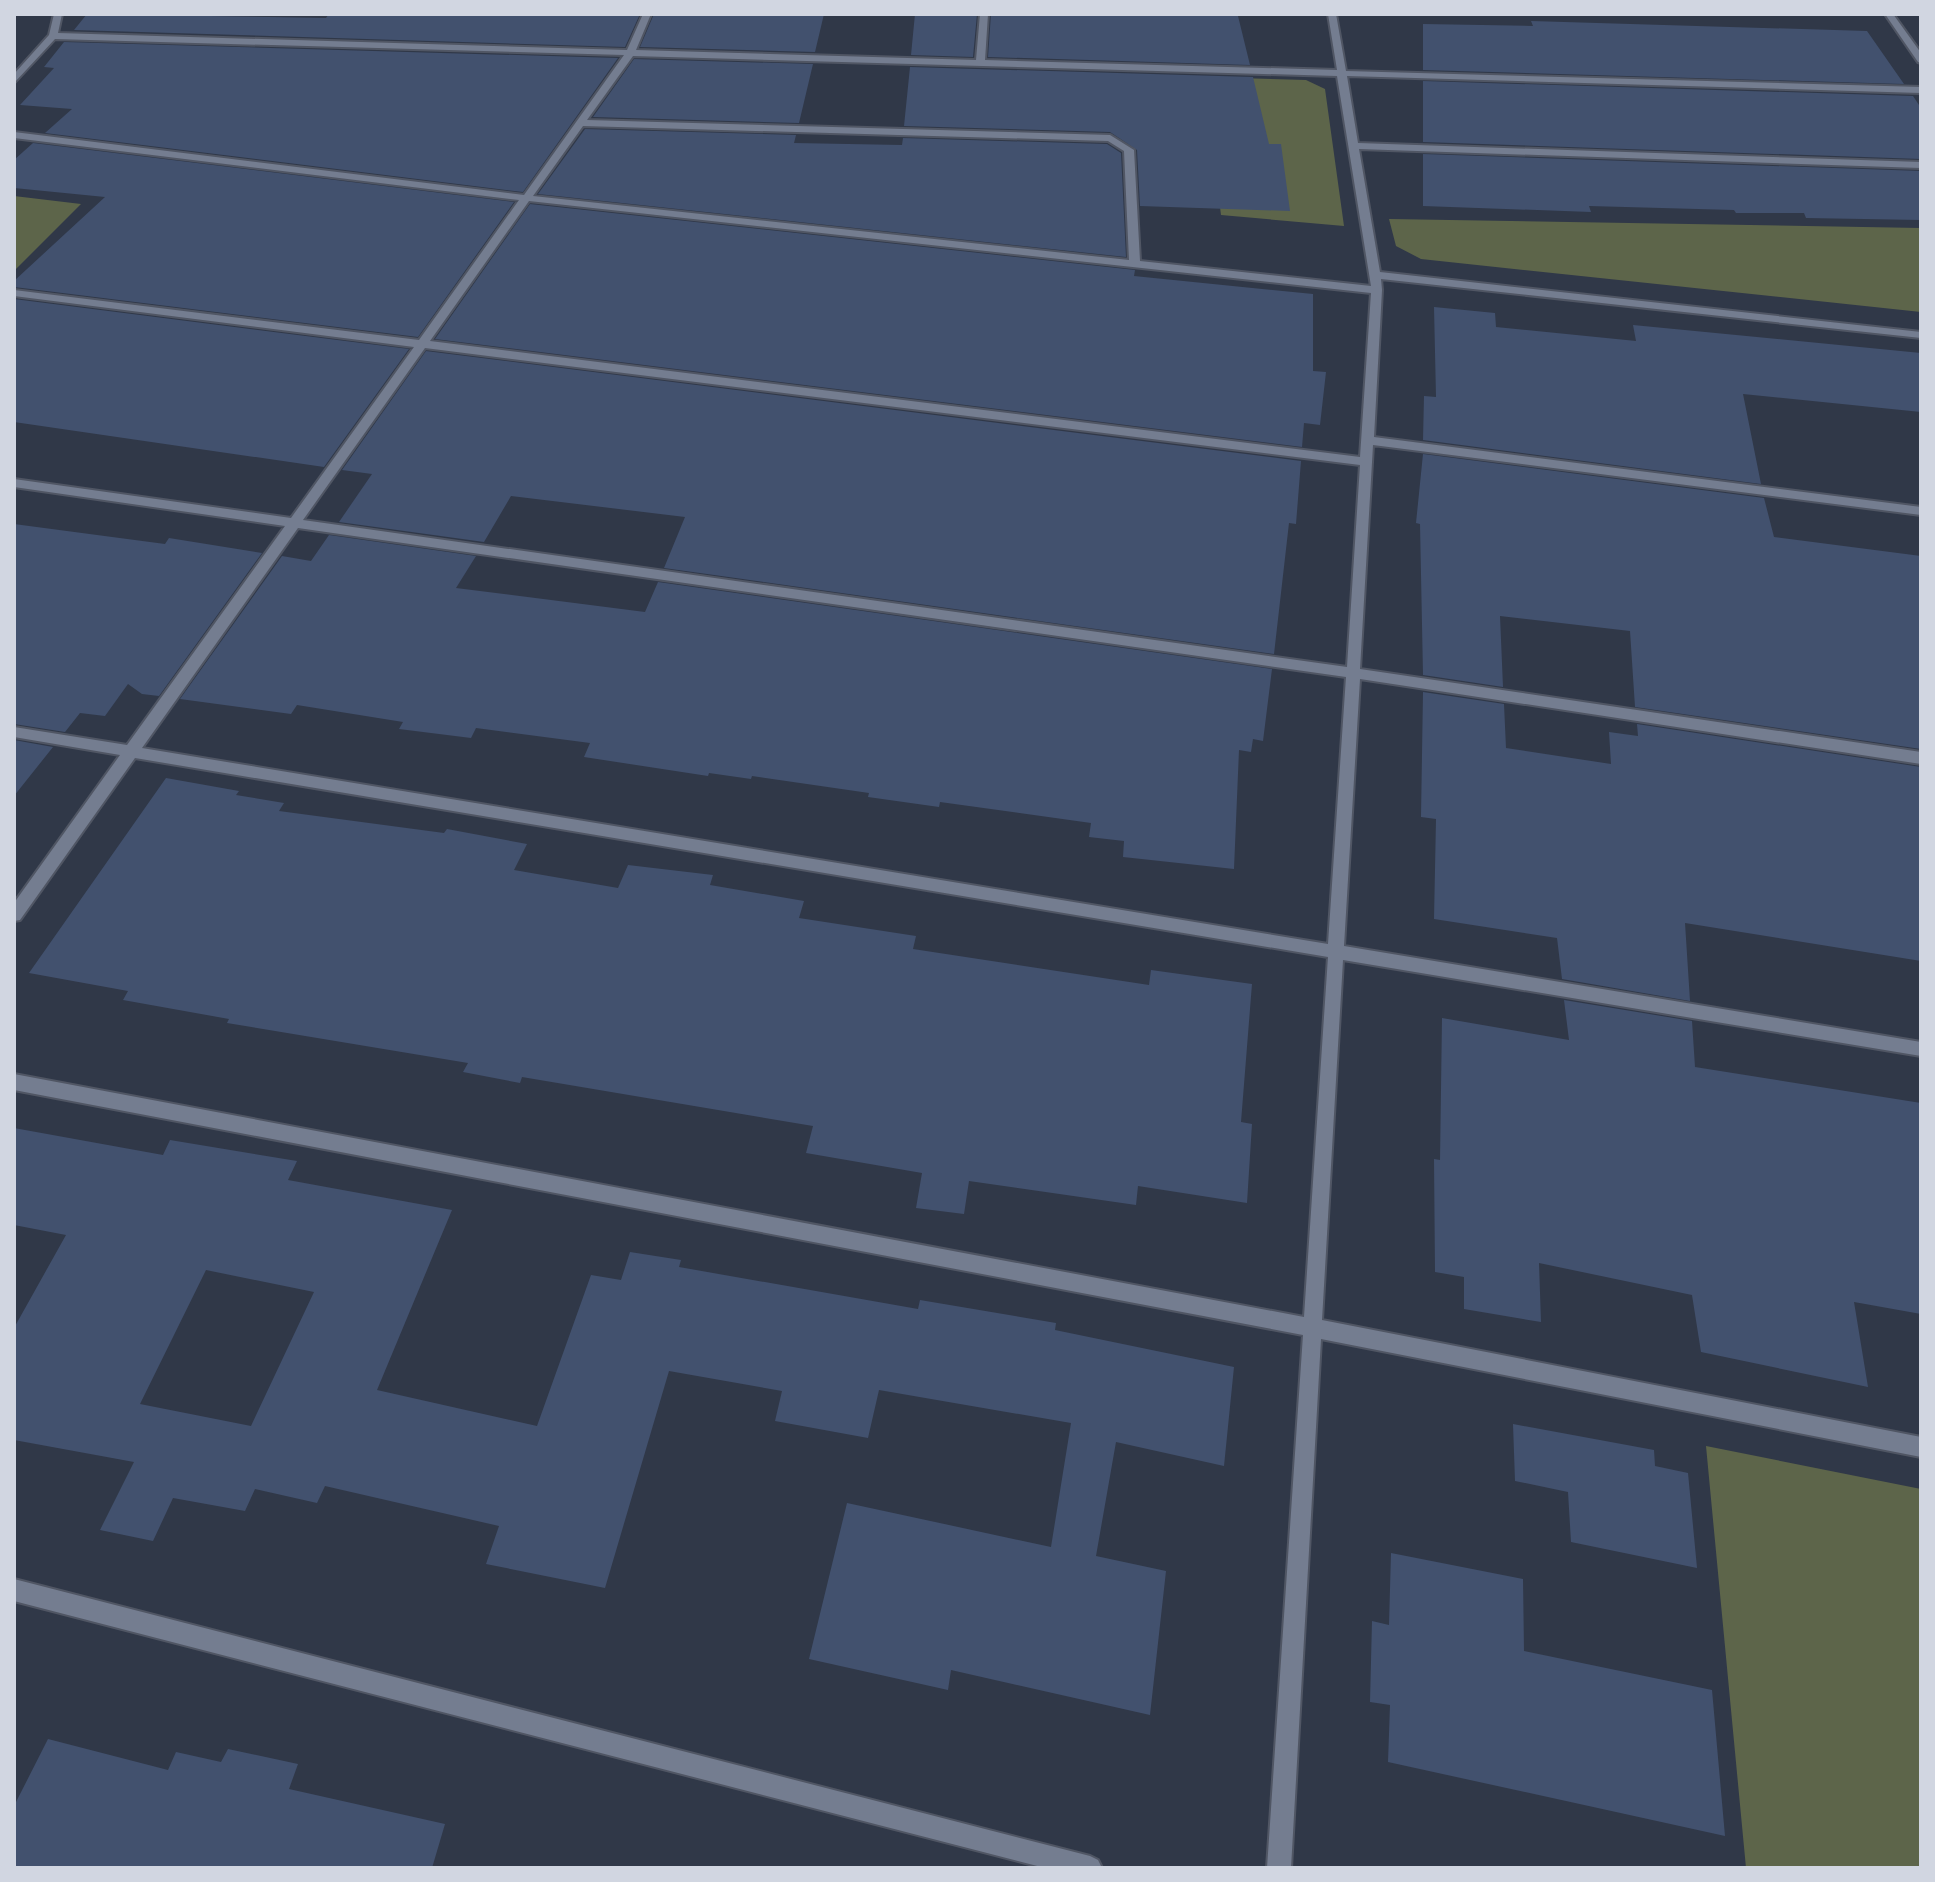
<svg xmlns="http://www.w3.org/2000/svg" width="1935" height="1882" font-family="Roboto,sans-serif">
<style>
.green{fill:#5d654a}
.building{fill:#42516e;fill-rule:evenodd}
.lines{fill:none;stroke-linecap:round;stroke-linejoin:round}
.minor-casing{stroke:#505664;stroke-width:4}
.minor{fill:#747d90;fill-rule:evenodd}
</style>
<rect width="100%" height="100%" fill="#303848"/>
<path class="green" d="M 1204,77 L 1306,80 L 1325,89 L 1344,226 L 1221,215 Z
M 14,196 L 81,204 L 14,271 Z
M 1389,219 L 1921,228 L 1921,312 L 1421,259 L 1396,246 Z
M 1706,1446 L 1921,1489 L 1921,1868 L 1746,1868 Z"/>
<path class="building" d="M 87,14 L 326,18 L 329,14 L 640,14 L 625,47 L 74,30 Z
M 654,14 L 824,14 L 815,52 L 640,47 Z
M 915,14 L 977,14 L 973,57 L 911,55 Z
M 991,14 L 1238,16 L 1250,65 L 988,57 Z
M 1531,21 L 1867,31 L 1904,84 L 1423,70 L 1423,24 L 1533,26 Z
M 64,42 L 618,58 L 523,192 L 45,133 L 72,109 L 20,105 L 54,68 L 44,67 Z
M 634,59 L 813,64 L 799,123 L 593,117 Z
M 910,67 L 1253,77 L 1269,144 L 1281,144 L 1290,211 L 1140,206 L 1137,150 L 1110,132 L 904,126 Z
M 1423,81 L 1913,96 L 1921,108 L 1921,159 L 1423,142 Z
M 585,129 L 796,135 L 794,143 L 902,145 L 903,138 L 1107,144 L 1121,153 L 1126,257 L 538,194 Z
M 33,143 L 514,202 L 418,337 L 14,287 L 14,281 L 105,197 L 14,188 L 14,160 Z
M 1423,154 L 1921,171 L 1921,220 L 1806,218 L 1804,213 L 1736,213 L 1734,210 L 1589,206 L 1591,212 L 1423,206 Z
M 530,204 L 1135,270 L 1134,276 L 1313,294 L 1313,371 L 1326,372 L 1320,425 L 1304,423 L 1302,447 L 435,339 Z
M 14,299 L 409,349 L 324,467 L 14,422 Z
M 1434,307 L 1495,313 L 1496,327 L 1636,341 L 1633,325 L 1921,353 L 1921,412 L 1743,394 L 1761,484 L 1423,440 L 1424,396 L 1436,397 Z
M 426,351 L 1301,461 L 1296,524 L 1289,523 L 1274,654 L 664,568 L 685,517 L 511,496 L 484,542 L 339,522 L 372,474 L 342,470 Z
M 1423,454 L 1764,498 L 1774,537 L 1921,556 L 1921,749 L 1635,707 L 1630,631 L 1500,616 L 1503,687 L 1423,675 L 1420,524 L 1416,523 Z
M 14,524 L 165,544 L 169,538 L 262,553 L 159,696 L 142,694 L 128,684 L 105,716 L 80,713 L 65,732 L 14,724 Z
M 329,535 L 476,556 L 456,588 L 645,612 L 658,582 L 1272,669 L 1263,741 L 1253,739 L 1251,752 L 1239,750 L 1234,869 L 1123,857 L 1124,841 L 1089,837 L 1091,823 L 940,802 L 939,807 L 868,797 L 869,793 L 752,776 L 751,779 L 709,773 L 708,776 L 584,757 L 590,743 L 476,728 L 471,738 L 399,729 L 403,722 L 297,705 L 291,714 L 180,699 L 282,556 L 311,561 Z
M 1423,692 L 1504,704 L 1506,748 L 1611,764 L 1609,732 L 1638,736 L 1637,724 L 1921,767 L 1921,961 L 1685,923 L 1690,1001 L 1562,979 L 1557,938 L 1434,919 L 1436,819 L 1421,817 Z
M 14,740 L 53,747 L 14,796 Z
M 166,778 L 239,791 L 236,795 L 284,803 L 279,811 L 444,833 L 447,829 L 527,844 L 514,870 L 618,888 L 628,865 L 713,875 L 710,885 L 804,901 L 799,918 L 916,936 L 913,949 L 1149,985 L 1151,970 L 1252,984 L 1241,1122 L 1252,1124 L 1247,1203 L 1138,1186 L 1136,1205 L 969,1181 L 964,1214 L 916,1208 L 922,1173 L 806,1153 L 813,1126 L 522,1077 L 520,1083 L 463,1072 L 468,1063 L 227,1023 L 229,1019 L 123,1000 L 128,991 L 29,973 Z
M 1564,1000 L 1692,1021 L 1695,1067 L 1921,1103 L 1921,1314 L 1854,1302 L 1868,1387 L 1701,1352 L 1692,1295 L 1539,1263 L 1541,1322 L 1464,1309 L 1464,1277 L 1435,1272 L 1434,1159 L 1440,1160 L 1442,1018 L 1569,1040 Z
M 14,1128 L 163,1155 L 170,1140 L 297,1161 L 288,1180 L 452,1210 L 377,1390 L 537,1426 L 591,1275 L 621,1280 L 630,1252 L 681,1260 L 679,1267 L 918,1309 L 920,1300 L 1056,1323 L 1055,1330 L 1234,1367 L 1224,1466 L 1116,1442 L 1096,1556 L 1166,1571 L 1150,1715 L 951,1670 L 948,1690 L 809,1659 L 847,1503 L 1051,1547 L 1071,1423 L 879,1390 L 868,1438 L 775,1421 L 782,1391 L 669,1371 L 605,1588 L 486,1564 L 499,1526 L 325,1486 L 317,1503 L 255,1489 L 245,1511 L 173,1498 L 153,1541 L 100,1530 L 134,1462 L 14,1440 L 14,1328 L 66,1235 L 14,1225 ZM 206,1270 L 314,1292 L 251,1426 L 140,1404 Z
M 1513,1424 L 1654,1450 L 1655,1466 L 1688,1473 L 1697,1568 L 1571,1542 L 1568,1492 L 1515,1481 Z
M 1391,1553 L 1523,1579 L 1524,1651 L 1712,1690 L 1725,1836 L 1388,1762 L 1390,1705 L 1370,1702 L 1372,1621 L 1389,1625 Z
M 48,1739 L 168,1770 L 176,1752 L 221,1762 L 228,1749 L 298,1764 L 289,1789 L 445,1824 L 432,1868 L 14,1868 L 14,1806 Z"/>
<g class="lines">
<defs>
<path id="minor" d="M 54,14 L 62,14 L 58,33 L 627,50 L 643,14 L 651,14 L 636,50 L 976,60 L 980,14 L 988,14 L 985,60 L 1337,70 L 1328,14 L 1336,14 L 1346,71 L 1921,87 L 1921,93 L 1347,76 L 1358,143 L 1921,162 L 1921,168 L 1359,149 L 1380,272 L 1921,332 L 1921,338 L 1381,279 L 1382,290 L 1374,437 L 1921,507 L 1921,515 L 1373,445 L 1360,669 L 1921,752 L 1921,764 L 1360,679 L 1344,946 L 1921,1042 L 1921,1056 L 1343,960 L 1322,1320 L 1921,1437 L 1921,1457 L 1321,1339 L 1291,1868 L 1267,1868 L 1303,1335 L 14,1090 L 14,1074 L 1304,1317 L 1328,957 L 135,758 L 20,920 L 14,921 L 14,903 L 120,755 L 14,737 L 14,727 L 127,745 L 285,526 L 14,487 L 14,479 L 291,518 L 414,347 L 14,296 L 14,290 L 419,340 L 519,200 L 14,138 L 14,132 L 524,195 L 624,55 L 55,39 L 14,83 L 14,74 L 49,35 ZM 633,56 L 1337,76 L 1371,286 L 1140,261 L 1134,150 L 1110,135 L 587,120 ZM 583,126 L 1108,141 L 1124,151 L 1129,260 L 533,196 ZM 529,201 L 1371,293 L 1360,457 L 430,341 ZM 425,348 L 1360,465 L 1347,667 L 303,520 ZM 298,528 L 1346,677 L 1328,944 L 142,748 Z
M 1885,14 L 1893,14 L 1921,53 L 1921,63 L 1918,62 Z
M 14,1579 L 1090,1856 L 1098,1860 L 1102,1868 L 1045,1868 L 14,1601 Z"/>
</defs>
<use href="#minor" class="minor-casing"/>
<use href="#minor" class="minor"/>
</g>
<rect width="1935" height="1882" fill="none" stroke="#d1d6e1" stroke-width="32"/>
</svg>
